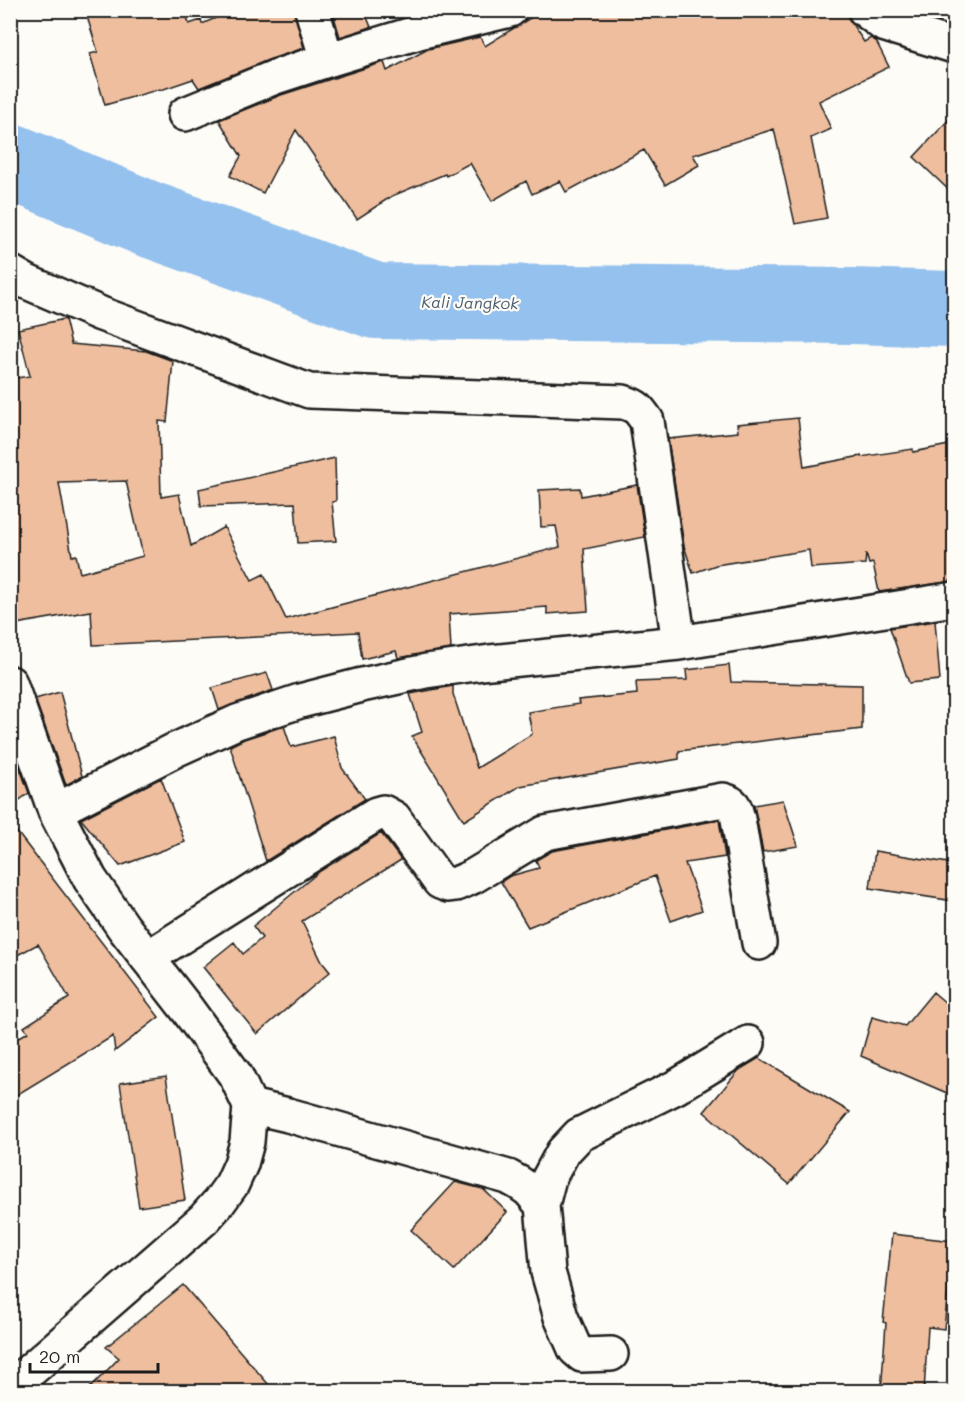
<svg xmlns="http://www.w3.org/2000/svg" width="965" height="1402" font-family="Mali,sans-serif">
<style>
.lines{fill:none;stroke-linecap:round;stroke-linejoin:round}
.river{stroke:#95c1ee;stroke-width:76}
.building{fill:#eebe9e;stroke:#1c1c1c;stroke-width:1.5;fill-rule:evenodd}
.street-casing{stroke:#1c1c1c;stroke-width:38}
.street{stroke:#fdfcf7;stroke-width:33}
.labels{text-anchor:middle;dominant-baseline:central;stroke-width:4.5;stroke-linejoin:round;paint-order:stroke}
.water-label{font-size:16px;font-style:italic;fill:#4c5e70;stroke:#fdfcf7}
</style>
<rect width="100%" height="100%" fill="#fdfcf7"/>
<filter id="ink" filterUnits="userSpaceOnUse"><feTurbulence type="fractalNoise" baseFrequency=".0167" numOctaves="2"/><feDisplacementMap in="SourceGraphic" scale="12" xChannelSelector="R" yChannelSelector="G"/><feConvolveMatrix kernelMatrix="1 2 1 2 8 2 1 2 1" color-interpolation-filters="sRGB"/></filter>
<g filter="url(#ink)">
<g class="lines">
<path class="river" d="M 10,161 L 146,218 L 376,301 L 852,306 L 954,309"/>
</g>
<path class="building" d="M 85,10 L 185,10 L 189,24 L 201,20 L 202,24 L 234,10 L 294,10 L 304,48 L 268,60 L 199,88 L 193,79 L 161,90 L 160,89 L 105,105 L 90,54 L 98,52 Z
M 332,10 L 364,10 L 371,27 L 340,37 Z
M 543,10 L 845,10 L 848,18 L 864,42 L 871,38 L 876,41 L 889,67 L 819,101 L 831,129 L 811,138 L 827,218 L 795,224 L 774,129 L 693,155 L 699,165 L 665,185 L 644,150 L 566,192 L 560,181 L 532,194 L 526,181 L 492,201 L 470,163 L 446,176 L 445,174 L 392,196 L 357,219 L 296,130 L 263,193 L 230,176 L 241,156 L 219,120 L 281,95 L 384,62 L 387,71 L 428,49 L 480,37 L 485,46 Z
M 954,114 L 954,195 L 914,157 Z
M 65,319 L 71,344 L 146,351 L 173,361 L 167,422 L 159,421 L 161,497 L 179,494 L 191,546 L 224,527 L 252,580 L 264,574 L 286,619 L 560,547 L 556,526 L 541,527 L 539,490 L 580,488 L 581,496 L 637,485 L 645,537 L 584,549 L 588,611 L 547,614 L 547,607 L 449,614 L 451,649 L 398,658 L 396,651 L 362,659 L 358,632 L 93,645 L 91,611 L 10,625 L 10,379 L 30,376 L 18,329 ZM 126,481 L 143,556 L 80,573 L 76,555 L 72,556 L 59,483 Z
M 798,418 L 804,467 L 861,456 L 861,457 L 913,449 L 913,452 L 954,444 L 954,581 L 879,592 L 873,563 L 869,564 L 866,554 L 865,564 L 811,568 L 809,550 L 716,565 L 693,573 L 684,546 L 668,439 L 738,432 L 737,424 Z
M 335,458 L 336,501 L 332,502 L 336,541 L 298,543 L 295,503 L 201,506 L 199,489 Z
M 935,621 L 940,680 L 909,683 L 890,628 Z
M 729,665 L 731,682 L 862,685 L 862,729 L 679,751 L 679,759 L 520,786 L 464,821 L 412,736 L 422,732 L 410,694 L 453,686 L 453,694 L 477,768 L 532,734 L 528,712 L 579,704 L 578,700 L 637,694 L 636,682 L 687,680 L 686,670 Z
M 267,673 L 273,690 L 219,710 L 212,688 Z
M 60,692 L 82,776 L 66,785 L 35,699 Z
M 284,726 L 291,747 L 334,736 L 342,768 L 365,799 L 266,861 L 230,746 L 244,739 Z
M 10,741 L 29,793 L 10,807 Z
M 161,778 L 185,842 L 120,866 L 81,819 Z
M 783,800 L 798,846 L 763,852 L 754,805 Z
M 719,820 L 725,857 L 685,863 L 702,910 L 671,921 L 655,876 L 528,927 L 501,882 L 510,876 L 539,868 L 536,860 L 552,851 Z
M 10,823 L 159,1017 L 115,1051 L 113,1036 L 10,1099 L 10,1043 L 28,1032 L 24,1027 L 69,998 L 38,944 L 10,959 Z
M 381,833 L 401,860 L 302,921 L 322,962 L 330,972 L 257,1034 L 203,967 L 234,942 L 243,954 L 262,938 L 253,926 L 320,871 Z
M 875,851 L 954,864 L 954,901 L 870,888 Z
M 933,992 L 954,1010 L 954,1096 L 861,1056 L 872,1017 L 905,1026 Z
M 759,1058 L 850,1112 L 789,1184 L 704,1112 L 739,1070 Z
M 166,1076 L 185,1200 L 139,1207 L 120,1083 Z
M 455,1182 L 483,1189 L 507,1212 L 454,1270 L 411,1230 Z
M 892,1234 L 953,1241 L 944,1329 L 928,1327 L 924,1392 L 881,1392 L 886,1323 L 883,1322 Z
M 183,1285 L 275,1392 L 86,1392 L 119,1358 L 106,1347 Z"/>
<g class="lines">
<defs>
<path id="street" d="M 312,10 L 327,60
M 865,10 L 883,24 L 954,46
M 185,114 L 275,77 L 327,60 L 419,32 L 510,10
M 10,272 L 27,282 L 101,314 L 309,391 L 623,402 C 637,406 639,409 647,421 L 679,643
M 10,683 L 55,811 L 90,879 L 124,928 L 187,1009 L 236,1076 L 250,1106 L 247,1142 L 241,1164 L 232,1184 L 219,1202 L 204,1219 L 10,1388
M 55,811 L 175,750 L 237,722 L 300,701 L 362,685 L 426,671 L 490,662 L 679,643 L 954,599
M 147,958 L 376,814 L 383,812 L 394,818 L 440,882 L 448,885 L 456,884 L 472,877 L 545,833 L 723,800 C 735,803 735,808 738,819 L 759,943
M 250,1106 L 288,1115 L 508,1177 L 519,1183 L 529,1190 L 542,1205 L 548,1272 L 561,1317 L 575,1349 L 582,1355 L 611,1354
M 542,1205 L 549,1178 L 563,1152 L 579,1135 L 676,1087 L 748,1043"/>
</defs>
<use href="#street" class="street-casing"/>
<use href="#street" class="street"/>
</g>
</g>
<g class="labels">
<g class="water-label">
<text transform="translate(470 302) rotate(1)">Kali Jangkok</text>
</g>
</g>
<rect width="965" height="1402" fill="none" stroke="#fdfcf7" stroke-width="36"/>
<rect x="18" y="18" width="929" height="1366" fill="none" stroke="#1c1c1c" stroke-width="2" filter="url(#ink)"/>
<path d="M30 1363v9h128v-9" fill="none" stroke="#1c1c1c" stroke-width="3"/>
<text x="39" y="1363" font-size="18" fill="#1c1c1c" stroke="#fdfcf7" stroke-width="4.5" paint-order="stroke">20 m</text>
</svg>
